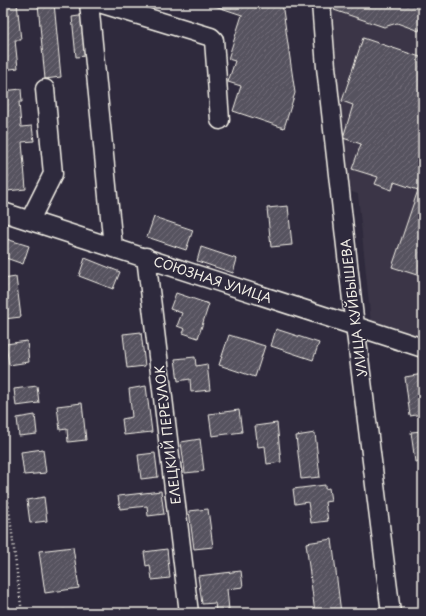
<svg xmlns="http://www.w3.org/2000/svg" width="426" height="616" font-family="'Playpen Sans',sans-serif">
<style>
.built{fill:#3b3647}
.building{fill:url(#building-hatch);stroke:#f4f1e8}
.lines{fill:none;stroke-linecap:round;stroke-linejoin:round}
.minor-casing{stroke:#f4f1e8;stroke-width:21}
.path{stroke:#f4f1e8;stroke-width:2.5;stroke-dasharray:1 3;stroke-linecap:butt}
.minor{stroke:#2f2a3d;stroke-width:18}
.labels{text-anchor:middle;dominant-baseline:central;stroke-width:3;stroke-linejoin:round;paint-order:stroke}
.street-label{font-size:13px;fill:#f4f1e8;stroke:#2f2a3d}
</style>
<defs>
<pattern id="building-hatch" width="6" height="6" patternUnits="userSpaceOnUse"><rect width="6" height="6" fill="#56525f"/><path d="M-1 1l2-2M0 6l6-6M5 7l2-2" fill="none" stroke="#6f6b76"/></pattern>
</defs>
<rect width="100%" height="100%" fill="#2f2a3d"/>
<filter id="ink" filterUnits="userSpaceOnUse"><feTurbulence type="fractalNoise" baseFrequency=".025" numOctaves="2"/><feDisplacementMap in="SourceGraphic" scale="8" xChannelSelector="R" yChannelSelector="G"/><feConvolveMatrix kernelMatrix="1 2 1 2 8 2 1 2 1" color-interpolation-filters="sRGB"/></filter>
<g filter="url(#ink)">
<path class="built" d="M 321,3 L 423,3 L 423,340 L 371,323 L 358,194 L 343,189 Z"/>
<path class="building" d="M 3,3 L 17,3 L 21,40 L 15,40 L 18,68 L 3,70 Z
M 54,3 L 61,77 L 45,79 L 38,4 Z
M 204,3 L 219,3 L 218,7 Z
M 219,3 L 282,3 L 295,93 L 284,128 L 233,111 L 241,86 L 228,82 L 235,61 L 228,59 L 242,15 L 218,7 Z
M 337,3 L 416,3 L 423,13 L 423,20 L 419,31 L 397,23 L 384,27 L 334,10 Z
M 86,15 L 86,56 L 76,57 L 72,17 Z
M 363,38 L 423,58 L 423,277 L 392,267 L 418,190 L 394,182 L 392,190 L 375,184 L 378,177 L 352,169 L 361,144 L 343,138 L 353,105 L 342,101 Z
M 21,89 L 22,102 L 19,102 L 21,127 L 32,126 L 34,141 L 22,142 L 26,189 L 7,191 L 7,183 L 3,183 L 3,91 Z
M 288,206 L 292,245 L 271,247 L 267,208 Z
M 154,217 L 193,230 L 186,250 L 147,237 Z
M 3,238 L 29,246 L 23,264 L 3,257 Z
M 201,247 L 237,259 L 233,273 L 197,261 Z
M 85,258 L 120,272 L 113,289 L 79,276 Z
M 16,277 L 21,317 L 4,319 L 3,279 Z
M 176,293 L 209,304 L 198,338 L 183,333 L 185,329 L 177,326 L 182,313 L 170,309 Z
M 276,329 L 319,343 L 313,360 L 271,346 Z
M 141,332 L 145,366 L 127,368 L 123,334 Z
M 229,335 L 265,346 L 255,377 L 219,365 Z
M 27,341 L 29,362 L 9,365 L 6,344 Z
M 195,357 L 196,366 L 207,364 L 210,390 L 191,392 L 190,379 L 178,381 L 175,359 Z
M 423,374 L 423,414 L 410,416 L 405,377 Z
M 37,386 L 39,403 L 16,406 L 14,389 Z
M 146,386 L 152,432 L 124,435 L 122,419 L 132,417 L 129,389 Z
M 82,403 L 86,440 L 68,442 L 67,429 L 60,430 L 57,406 Z
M 239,410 L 242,432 L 212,436 L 209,414 Z
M 35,415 L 37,434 L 19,436 L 17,418 Z
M 277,423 L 281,462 L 267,464 L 265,446 L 258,447 L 255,426 Z
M 423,431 L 423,461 L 415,462 L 411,432 Z
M 315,433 L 320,477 L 301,479 L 296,436 Z
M 200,439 L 204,471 L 185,473 L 181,442 Z
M 43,449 L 46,473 L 24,475 L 21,452 Z
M 155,453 L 158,477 L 141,479 L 138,455 Z
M 325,485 L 325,489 L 329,488 L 331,501 L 325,502 L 328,521 L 311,523 L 308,502 L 295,504 L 293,489 Z
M 161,491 L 164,514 L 148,516 L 147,506 L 120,509 L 118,496 Z
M 44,497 L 47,521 L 30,523 L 27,500 Z
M 208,509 L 213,547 L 194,549 L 189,511 Z
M 332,539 L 341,613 L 315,613 L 306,543 Z
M 73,547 L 79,588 L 45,593 L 39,551 Z
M 167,549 L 170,578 L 152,580 L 150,565 L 146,566 L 144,552 Z
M 241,571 L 243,587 L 227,589 L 229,610 L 216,611 L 215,603 L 202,604 L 198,576 Z
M 65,610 L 65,613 L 40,613 Z"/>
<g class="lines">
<defs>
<path id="minor" d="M 89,3 L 113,247
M 99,3 L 211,37 L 214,40 L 220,120
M 321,3 L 326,67 L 353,309 L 391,613
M 3,212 L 423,348
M 30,220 L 53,174 L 45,89
M 146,257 L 189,613"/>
</defs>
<use href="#minor" class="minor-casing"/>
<path class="path" d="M 3,462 L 22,613"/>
<use href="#minor" class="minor"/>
</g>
</g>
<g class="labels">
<g class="street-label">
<text transform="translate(213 279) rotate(18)">СОЮЗНАЯ УЛИЦА</text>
<text transform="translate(353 308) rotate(-97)">УЛИЦА КУЙБЫШЕВА</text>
<text transform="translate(167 435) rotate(-97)">ЕЛЕЦКИЙ ПЕРЕУЛОК</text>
</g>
</g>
<rect width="426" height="616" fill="none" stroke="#2f2a3d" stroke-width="16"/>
<rect x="8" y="8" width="410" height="600" fill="none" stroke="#f4f1e8" stroke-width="1.5" filter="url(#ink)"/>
</svg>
